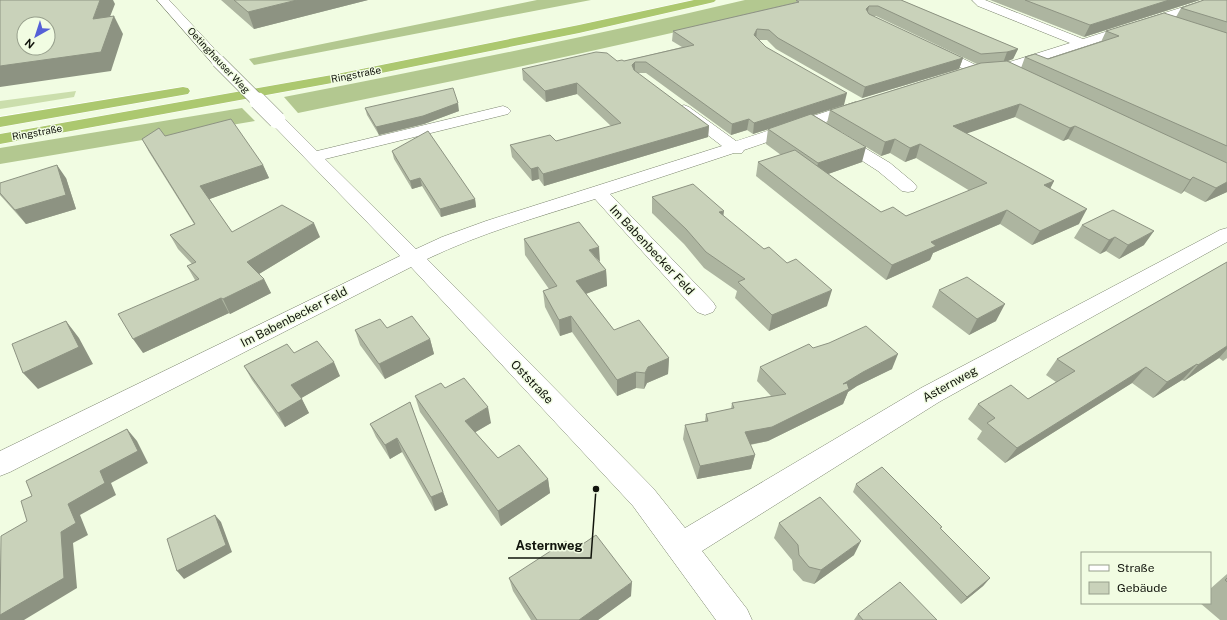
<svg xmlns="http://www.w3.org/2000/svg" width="1227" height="620" font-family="'Public Sans',sans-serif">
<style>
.green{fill:#cbdeac}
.forest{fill:#b3c890}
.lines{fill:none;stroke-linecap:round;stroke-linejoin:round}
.minor-casing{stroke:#7c856f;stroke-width:1}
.trunk-casing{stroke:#fff;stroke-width:1}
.minor{fill:#fff;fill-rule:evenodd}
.trunk{fill:#acc86f;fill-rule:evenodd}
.minor-bridge-far1-casing{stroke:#7c856f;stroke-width:14;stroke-linecap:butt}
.minor-bridge-casing{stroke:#7c856f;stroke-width:18;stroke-linecap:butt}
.minor-bridge-far1{stroke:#fff;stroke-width:13}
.minor-bridge{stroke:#fff;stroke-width:17}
.wall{fill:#adb5a0;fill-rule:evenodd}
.shaded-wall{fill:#8d9382}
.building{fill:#c9d2ba;stroke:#8d9382;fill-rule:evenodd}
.labels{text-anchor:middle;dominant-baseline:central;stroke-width:3;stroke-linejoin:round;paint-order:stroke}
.far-street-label{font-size:10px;fill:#11140c;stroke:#f1fce2}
.street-label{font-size:12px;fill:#11140c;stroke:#f1fce2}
.leader{fill:none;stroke:#11140c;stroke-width:1.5}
.callout-dot{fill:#11140c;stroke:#f1fce2;stroke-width:1.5}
.callout-label{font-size:13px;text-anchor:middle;font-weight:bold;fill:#11140c;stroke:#f1fce2;stroke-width:3;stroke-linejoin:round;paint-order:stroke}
</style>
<rect width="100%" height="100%" fill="#f1fce2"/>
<path class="green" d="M 76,91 L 74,97 L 0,109 L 0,101 Z"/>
<path class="forest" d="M 537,0 L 591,0 L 254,65 L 249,59 Z
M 745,0 L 810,0 C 640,42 470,78 298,113 L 284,97 C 438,67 592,36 745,0 Z
M 242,108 L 255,121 L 0,164 L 0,148 Z"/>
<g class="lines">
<defs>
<path id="minor" d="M 157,0 L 169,0 L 223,58 L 225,61 L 223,64 L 213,64 Z
M 972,0 L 985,0 L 1083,39 L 1205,0 L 1223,0 L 1221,2 L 1009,71 C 998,74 985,72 975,74 L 929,53 L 927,50 L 929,47 L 939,47 L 980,67 L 985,65 L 1003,64 L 1070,43 L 978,6 Z
M 856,102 L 861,104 L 864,107 L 861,110 L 744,150 L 742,153 L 734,153 L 610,194 L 713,302 L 716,307 L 713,312 L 705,315 L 697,312 L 595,199 C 538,217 481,233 427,259 L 653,488 L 685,528 L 921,388 L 1220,230 L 1227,228 L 1227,242 L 939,402 L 702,551 L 747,609 L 752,620 L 716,620 L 633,506 L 411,267 L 10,472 L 0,476 L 0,451 L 400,256 L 271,123 L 269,120 L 271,117 L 277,115 L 283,117 L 317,151 L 503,106 L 508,108 L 511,111 L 508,114 L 325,159 L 416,249 L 442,237 L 486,221 L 722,146 L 679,113 L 676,110 L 679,107 L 684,105 L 689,107 L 736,141 Z
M 839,134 L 845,136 L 890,163 L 914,183 L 917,187 L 914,191 L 908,192 L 902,191 L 878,171 L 833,142 L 831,139 L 833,136 Z"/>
<path id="trunk" d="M 694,0 L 716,0 L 714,2 L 710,3 L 579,33 L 332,83 L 0,144 L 0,134 L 332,75 L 579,25 Z
M 183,87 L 188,88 L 190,91 L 188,94 L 0,127 L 0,117 Z"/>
</defs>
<use href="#minor" class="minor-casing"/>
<use href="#trunk" class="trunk-casing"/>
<use href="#minor" class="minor"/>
<use href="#trunk" class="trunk"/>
<defs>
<path id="minor-bridge-far1" d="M 218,61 L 259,102"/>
<path id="minor-bridge" d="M 258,101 L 277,120"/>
</defs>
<use href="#minor-bridge-far1" class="minor-bridge-far1-casing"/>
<use href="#minor-bridge" class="minor-bridge-casing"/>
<use href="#minor-bridge-far1" class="minor-bridge-far1"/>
<use href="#minor-bridge" class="minor-bridge"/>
</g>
<path class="wall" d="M 221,0 L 368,0 L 254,29 Z
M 796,0 L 901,0 L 1018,49 L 1013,59 L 1007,61 L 1021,68 L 1025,57 L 1048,59 L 1101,42 L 1106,31 L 1176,17 L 1181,8 L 1227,0 L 1227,192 L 1205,202 L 1184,191 L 1181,194 L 1068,139 L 1063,141 L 1015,117 L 966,133 L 1054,181 L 1050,188 L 1079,224 L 1032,245 L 1000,224 L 933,253 L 930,260 L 886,280 L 756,176 L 758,162 L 781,155 L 766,144 L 768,129 L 753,134 L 747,130 L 731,135 L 646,73 L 637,73 L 709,126 L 708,137 L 544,186 L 539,179 L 532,181 L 512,157 L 510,145 L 556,141 L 611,126 L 577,94 L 546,102 L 523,80 L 522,69 L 617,61 L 624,61 L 682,47 L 672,41 L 673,31 L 796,2 ZM 871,16 L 876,16 L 977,64 L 830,110 L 827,123 L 813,115 L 844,105 L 766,47 L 759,40 L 767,40 L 776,49 L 862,98 L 959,69 L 963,58 ZM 840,131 L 881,156 L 890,153 L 905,162 L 916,158 L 970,191 L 906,216 L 881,212 L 828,174 L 862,162 Z
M 990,0 L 1200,0 L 1084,37 Z
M 365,108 L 459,111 L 424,124 L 379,135 L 367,115 Z
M 165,136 L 263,165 L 269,178 L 209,199 L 232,232 L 320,237 L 259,274 L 264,279 L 271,293 L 230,314 L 229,313 L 143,353 L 195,280 L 187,266 L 192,264 L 178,249 L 170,235 L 194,224 L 149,152 L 142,139 Z
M 392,151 L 475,199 L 476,207 L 441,217 L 422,186 L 412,189 L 394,159 Z
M 66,178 L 76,209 L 26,224 L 0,195 L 0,183 Z
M 652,197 L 723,216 L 827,306 L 769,331 L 735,298 L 737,291 L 704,268 L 684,244 L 652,213 Z
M 1082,225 L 1144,245 L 1119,259 L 1106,251 L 1100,254 L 1074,238 Z
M 524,239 L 600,262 L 606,270 L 607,286 L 586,294 L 614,330 L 669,358 L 668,374 L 647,383 L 644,389 L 636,388 L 617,396 L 572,332 L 560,336 L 545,307 L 543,291 L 549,289 L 525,255 Z
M 1227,262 L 1227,358 L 1223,361 L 1219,358 L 1184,381 L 1182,380 L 1153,398 L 1132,383 L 1005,463 L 977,439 L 982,431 L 968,419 L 978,404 L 1028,399 L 1056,382 L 1046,375 L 1057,359 Z
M 939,290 L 996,321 L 969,335 L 932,307 Z
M 387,328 L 430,339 L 434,354 L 385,379 L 360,345 L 355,330 Z
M 813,348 L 892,369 L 857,386 L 848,392 L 843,404 L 768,441 L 750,445 L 755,455 L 751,469 L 697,479 L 683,439 L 685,425 L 705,421 L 706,414 L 731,409 L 732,403 L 771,396 L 757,381 L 760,367 Z
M 294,353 L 340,376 L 301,398 L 309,413 L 285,427 L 252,380 L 244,366 Z
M 445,388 L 491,423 L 475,432 L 498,458 L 548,479 L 550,493 L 501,526 L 420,412 L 415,396 Z
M 410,402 L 448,505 L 435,511 L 402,452 L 390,459 L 376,437 L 370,424 Z
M 856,484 L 941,529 L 990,578 L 983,586 L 961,604 L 853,492 Z
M 779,523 L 854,555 L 814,584 L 803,581 L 793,570 L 792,560 L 774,538 Z
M 574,550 L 631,596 L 598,620 L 531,620 L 513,591 L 509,578 Z
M 1227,574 L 1227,620 L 1220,620 L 1200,603 L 1210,603 L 1210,589 Z
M 858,614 L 937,620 L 854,620 Z"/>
<path class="shaded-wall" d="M 100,0 L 113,0 L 115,4 L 102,37 L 93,19 Z
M 297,0 L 368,0 L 254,29 L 248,12 Z
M 1169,0 L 1200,0 L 1084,37 L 1090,25 Z
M 869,6 L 867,16 L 866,9 Z
M 114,16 L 123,34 L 111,71 L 0,87 L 0,66 Z
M 757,29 L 756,40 L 754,35 Z
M 1018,49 L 1013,59 L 1003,63 L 1007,52 Z
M 963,58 L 959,69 L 862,98 L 865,87 Z
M 635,62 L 635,73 L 632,65 Z
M 577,83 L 577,94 L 546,102 L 545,91 Z
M 847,93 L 844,105 L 753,134 L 754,123 Z
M 458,103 L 459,111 L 424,124 L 379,135 L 376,127 Z
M 1020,104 L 1015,117 L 948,140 L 953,126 Z
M 749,119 L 747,130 L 731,135 L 732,124 Z
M 709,126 L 708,137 L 544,186 L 543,174 Z
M 1075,126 L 1068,139 L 1063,141 L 1070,128 Z
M 895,139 L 890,153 L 881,156 L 885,142 Z
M 920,144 L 916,158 L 905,162 L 910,148 Z
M 866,147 L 862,162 L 814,179 L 818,163 Z
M 57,165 L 66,178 L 76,209 L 26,224 L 15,210 Z
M 263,165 L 269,178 L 207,200 L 200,186 Z
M 538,167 L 539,179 L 532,181 L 531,169 Z
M 1193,177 L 1184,191 L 1181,194 L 1190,180 Z
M 420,178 L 422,186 L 412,189 L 410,181 Z
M 1054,181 L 1047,195 L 1044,185 Z
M 1227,182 L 1227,192 L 1205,202 L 1216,188 Z
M 475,199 L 476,207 L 441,217 L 440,209 Z
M 1087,209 L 1079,224 L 1032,245 L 1040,231 Z
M 1007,210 L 1000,224 L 933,253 L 930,260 L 886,280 L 892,265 L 931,242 Z
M 724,211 L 722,226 L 719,212 Z
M 314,223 L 320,237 L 254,277 L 247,262 Z
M 1154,231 L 1144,245 L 1119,259 L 1128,245 Z
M 1115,237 L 1106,251 L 1100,254 L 1109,240 Z
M 599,247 L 600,262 L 589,250 Z
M 606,270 L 607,286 L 577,297 L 576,281 Z
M 264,279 L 271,293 L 230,314 L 223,299 Z
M 832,290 L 827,306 L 769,331 L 772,315 Z
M 221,298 L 229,313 L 143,353 L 133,339 Z
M 1005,304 L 996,321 L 969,335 L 977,319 Z
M 571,316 L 572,332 L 560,336 L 559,320 Z
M 66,321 L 79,338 L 93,364 L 38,389 L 23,373 Z
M 430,339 L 434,354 L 385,379 L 379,364 Z
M 1227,346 L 1227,349 L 1219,358 L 1184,381 L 1198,365 Z
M 898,354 L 892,369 L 857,386 L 848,392 L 843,404 L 768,441 L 742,446 L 745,432 L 843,384 L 863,372 Z
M 669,358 L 668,374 L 647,383 L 644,389 L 645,373 L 648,367 Z
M 334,362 L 340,376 L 298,400 L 291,385 Z
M 1197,364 L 1182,380 L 1153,398 L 1167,382 Z
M 1146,367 L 1132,383 L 1005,463 L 1017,448 Z
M 636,372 L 636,388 L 617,396 L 617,380 Z
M 302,399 L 309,413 L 285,427 L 278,413 Z
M 488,407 L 491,423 L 469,436 L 465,421 Z
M 127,429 L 137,441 L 148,463 L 111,483 L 116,495 L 80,515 L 88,535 L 73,543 L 77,588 L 24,620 L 0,620 L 0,615 L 61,532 L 68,504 L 100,471 Z
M 397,438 L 402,452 L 390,459 L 385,445 Z
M 755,455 L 751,469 L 697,479 L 700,466 Z
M 548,479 L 550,493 L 501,526 L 498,511 Z
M 443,492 L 448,505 L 435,511 L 431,497 Z
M 215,515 L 221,522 L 232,552 L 184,579 L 177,571 Z
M 861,541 L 854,555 L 814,584 L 821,570 Z
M 990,578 L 983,586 L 961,604 L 967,597 Z
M 632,582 L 631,596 L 598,620 L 579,620 Z"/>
<path class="building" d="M 0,0 L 100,0 L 93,19 L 114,16 L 101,52 L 0,66 ZM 24,24 L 48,24 L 48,48 L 24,48 Z
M 234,0 L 297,0 L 248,12 Z
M 796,0 L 901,0 L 1018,49 L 1007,52 L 981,54 L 878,6 L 869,6 L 866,9 L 869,14 L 963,58 L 865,87 L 778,38 L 769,30 L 757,29 L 754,35 L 766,47 L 847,93 L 754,123 L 749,119 L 732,124 L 646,62 L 635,62 L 632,65 L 634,70 L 709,126 L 543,174 L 538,167 L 531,169 L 510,145 L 550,135 L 556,141 L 621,123 L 577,83 L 545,91 L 522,69 L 596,52 L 607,53 L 617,61 L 622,60 L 624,61 L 694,45 L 673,31 L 799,2 Z
M 1025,0 L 1169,0 L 1090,25 Z
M 1204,0 L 1227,0 L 1227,22 L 1181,8 Z
M 1164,13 L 1227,33 L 1227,146 L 1025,57 L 1035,54 L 1048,59 L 1119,36 L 1106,31 Z
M 1007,61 L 1227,163 L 1227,182 L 1216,188 L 1193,177 L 1190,180 L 1075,126 L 1070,128 L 1020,104 L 953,126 L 1054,181 L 1044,185 L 1087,209 L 1040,231 L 1007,210 L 931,242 L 936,246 L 892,265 L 758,162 L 795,150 L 881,212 L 893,207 L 906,216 L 987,183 L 920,144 L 910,148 L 895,139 L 885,142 L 830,110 L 981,63 Z
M 453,88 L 458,103 L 423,116 L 376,127 L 365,108 Z
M 811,114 L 866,147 L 818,163 L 768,129 Z
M 231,119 L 263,165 L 200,186 L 232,232 L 282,205 L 314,223 L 247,262 L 264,279 L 223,299 L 221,298 L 133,339 L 118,314 L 199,279 L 187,266 L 196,262 L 170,235 L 195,224 L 142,139 L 159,128 L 165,136 Z
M 428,131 L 475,199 L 440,209 L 420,178 L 410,181 L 392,151 Z
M 57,165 L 66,195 L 15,210 L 0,193 L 0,183 Z
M 693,184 L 724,211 L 719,212 L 764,249 L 769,247 L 787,263 L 796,259 L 832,290 L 772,315 L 738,282 L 745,279 L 706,252 L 686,229 L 652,197 Z
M 1113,210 L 1154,231 L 1128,245 L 1115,237 L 1109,240 L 1082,225 Z
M 579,222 L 599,247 L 589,250 L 606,270 L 576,281 L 614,330 L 639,320 L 669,358 L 648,367 L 645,373 L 636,372 L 617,380 L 571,316 L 559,320 L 543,291 L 557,286 L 524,239 Z
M 1227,262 L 1227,346 L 1198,365 L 1197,364 L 1167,382 L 1146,367 L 1017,448 L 987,423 L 995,418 L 978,404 L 1011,385 L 1028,399 L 1075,371 L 1057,359 Z
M 967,277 L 1005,304 L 977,319 L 939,290 Z
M 412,316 L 430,339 L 379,364 L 355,330 L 380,319 L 387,328 Z
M 66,321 L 79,347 L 23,373 L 12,344 Z
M 866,326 L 898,354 L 863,372 L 843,384 L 847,383 L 849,389 L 772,427 L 745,432 L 755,455 L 700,466 L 685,425 L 708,421 L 706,414 L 734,408 L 732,403 L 786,394 L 760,367 L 809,344 L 813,348 L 829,343 Z
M 317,341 L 334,362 L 291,385 L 302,399 L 278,413 L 244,366 L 287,344 L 294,353 Z
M 464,378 L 488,407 L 465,421 L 498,458 L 519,445 L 548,479 L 498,511 L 415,396 L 441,383 L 445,388 Z
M 410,402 L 443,492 L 431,497 L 397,438 L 385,445 L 370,424 Z
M 127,429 L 138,451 L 100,471 L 105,483 L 68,504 L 76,523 L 61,532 L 64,578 L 0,615 L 1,536 L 27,521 L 21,501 L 32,496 L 26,481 Z
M 882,467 L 942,527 L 940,528 L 990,578 L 967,597 L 856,484 Z
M 820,497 L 861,541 L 821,570 L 809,567 L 799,555 L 798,545 L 779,523 Z
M 215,515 L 226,545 L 177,571 L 167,539 Z
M 596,535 L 632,582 L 579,620 L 537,620 L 509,578 L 566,541 L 574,550 Z
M 1227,578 L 1227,582 L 1225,580 Z
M 900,582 L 937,620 L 863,620 L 858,614 Z"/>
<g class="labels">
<g class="far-street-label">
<text transform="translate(219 60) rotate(47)">Oetinghauser Weg</text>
<text transform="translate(356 74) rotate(-11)">Ringstraße</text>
<text transform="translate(37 132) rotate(-10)">Ringstraße</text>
</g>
<g class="street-label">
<text transform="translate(652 250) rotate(47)">Im Babenbecker Feld</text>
<text transform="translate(294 317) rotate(-27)">Im Babenbecker Feld</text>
<text transform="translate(532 382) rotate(46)">Oststraße</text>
<text transform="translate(950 384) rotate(-29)">Asternweg</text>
</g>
</g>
<path class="leader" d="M596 489L591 558H508"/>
<circle class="callout-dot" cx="596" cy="489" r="4"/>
<g class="callout-label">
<text x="549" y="550">Asternweg</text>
</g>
<rect x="1081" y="552" width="130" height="52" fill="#f1fce2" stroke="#979f8c"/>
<rect x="1089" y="565" width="20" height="6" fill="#ffffff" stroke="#979f8c"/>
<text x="1117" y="572" font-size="12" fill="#11140c">Straße</text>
<rect x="1089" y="582" width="20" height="12" fill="#c9d2ba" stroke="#979f8c"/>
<text x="1117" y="592" font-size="12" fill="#11140c">Gebäude</text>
<g transform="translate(36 36) rotate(219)"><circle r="19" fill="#f1fce2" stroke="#979f8c"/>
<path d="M0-3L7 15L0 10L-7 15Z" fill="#5560d7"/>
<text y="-6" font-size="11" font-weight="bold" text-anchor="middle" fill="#11140c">N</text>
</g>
</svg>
